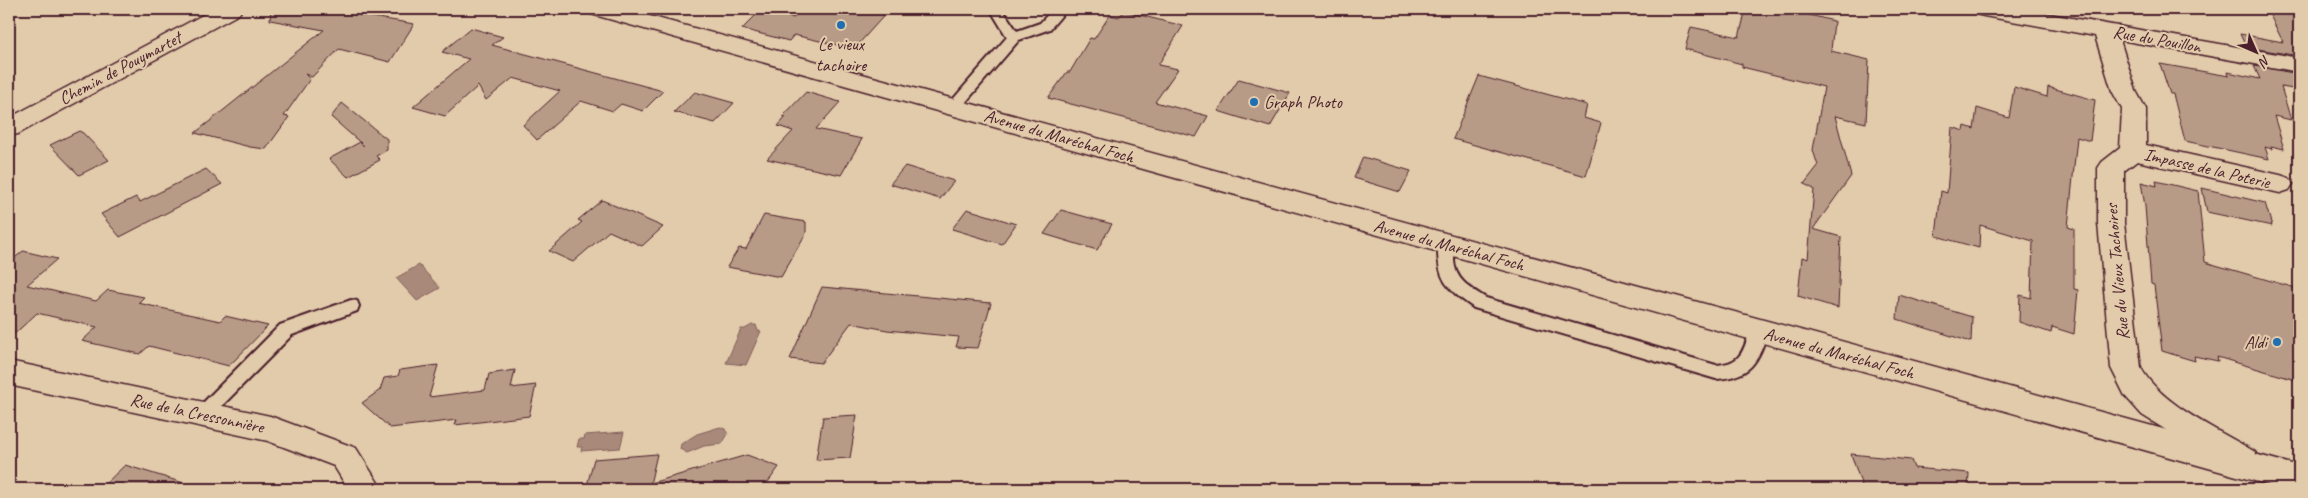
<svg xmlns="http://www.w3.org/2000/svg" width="2308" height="498" font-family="Caveat,sans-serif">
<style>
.water{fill:#a8897a;stroke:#825f5a}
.building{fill:#b89b87;stroke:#4a1f2b}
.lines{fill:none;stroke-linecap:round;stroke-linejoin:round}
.lane-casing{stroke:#4a1f2b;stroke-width:4}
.street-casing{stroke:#4a1f2b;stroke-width:3}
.secondary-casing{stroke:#4a1f2b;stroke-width:3}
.lane{fill:#e2cbab;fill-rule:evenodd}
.street{fill:#e2cbab;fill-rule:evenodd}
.secondary{fill:#e2cbab;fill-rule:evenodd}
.poi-dot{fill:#1f6fb2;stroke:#e2cbab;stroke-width:2}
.labels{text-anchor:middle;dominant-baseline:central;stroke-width:4;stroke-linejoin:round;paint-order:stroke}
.street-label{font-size:18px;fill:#4a1f2b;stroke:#e2cbab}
.poi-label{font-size:18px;fill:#4a1f2b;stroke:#e2cbab}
</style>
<rect width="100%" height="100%" fill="#e2cbab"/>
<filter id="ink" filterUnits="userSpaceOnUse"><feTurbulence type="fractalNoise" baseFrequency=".02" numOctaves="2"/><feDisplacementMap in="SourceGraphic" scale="10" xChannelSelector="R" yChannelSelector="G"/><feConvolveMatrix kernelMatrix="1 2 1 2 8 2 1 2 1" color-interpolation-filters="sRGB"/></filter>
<g filter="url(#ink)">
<path class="water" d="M 419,265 L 440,288 L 417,301 L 396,278 Z
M 752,325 L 756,325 L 758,331 L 761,331 L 746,365 L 726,363 L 741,329 L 745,329 Z
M 720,427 L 725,429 L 728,434 L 722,444 L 704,446 L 687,453 L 680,449 L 681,444 L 697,434 Z
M 624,432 L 620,448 L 581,451 L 582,447 L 577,447 L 579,439 L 584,439 L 585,435 Z"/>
<path class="building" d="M 271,9 L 325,9 L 414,24 L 390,62 L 339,49 L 312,77 L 305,74 L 310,79 L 284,116 L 289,117 L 266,149 L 250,147 L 195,133 L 324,30 L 270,20 Z
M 762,9 L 794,18 L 795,9 L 890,9 L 854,49 L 794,35 L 789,41 L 742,29 Z
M 1746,9 L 1797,9 L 1797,12 L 1834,21 L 1831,51 L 1869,60 L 1866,123 L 1835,116 L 1851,176 L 1813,229 L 1841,237 L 1838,308 L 1798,296 L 1802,257 L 1808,259 L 1814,189 L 1804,184 L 1818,166 L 1813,150 L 1824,87 L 1742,67 L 1742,64 L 1685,49 L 1691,27 L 1739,37 Z
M 2267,9 L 2296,12 L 2299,20 L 2299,56 L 2246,47 L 2240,34 L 2283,42 Z
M 1124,11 L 1183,26 L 1158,65 L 1178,69 L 1155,102 L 1208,116 L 1196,137 L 1048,98 L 1067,72 L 1070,72 L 1090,38 L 1094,39 L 1110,15 L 1119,17 Z
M 471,28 L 503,37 L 492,45 L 663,91 L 643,111 L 621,104 L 613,111 L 581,101 L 537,140 L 523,125 L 560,91 L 513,78 L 486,100 L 478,86 L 445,116 L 413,107 L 469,59 L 442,52 Z
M 2160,64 L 2229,76 L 2228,72 L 2260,79 L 2254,66 L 2299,74 L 2299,90 L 2281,87 L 2291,120 L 2274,116 L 2284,149 L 2271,146 L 2272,149 L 2265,147 L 2269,159 L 2185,141 L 2173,94 L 2170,94 Z
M 1479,76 L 1587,105 L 1584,118 L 1601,123 L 1586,176 L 1453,139 Z
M 1239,79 L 1290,93 L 1270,127 L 1218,111 Z
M 2014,87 L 2047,97 L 2048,87 L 2095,100 L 2090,141 L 2077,137 L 2068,227 L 2074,229 L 2074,289 L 2078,290 L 2074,334 L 2052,327 L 2051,333 L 2019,322 L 2020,295 L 2031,298 L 2033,241 L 1980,225 L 1979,248 L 1936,236 L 1941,191 L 1947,193 L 1952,127 L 1964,131 L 1965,126 L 1974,129 L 1977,108 L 2009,118 Z
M 695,92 L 734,103 L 715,123 L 674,112 Z
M 806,92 L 840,102 L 816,129 L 862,139 L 841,175 L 767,159 L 793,131 L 778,126 L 786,117 L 783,116 Z
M 342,103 L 387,139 L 387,150 L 376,156 L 380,160 L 348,177 L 329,159 L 360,142 L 364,146 L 331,117 Z
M 79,131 L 83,133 L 109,160 L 79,175 L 50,145 Z
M 1363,157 L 1411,171 L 1400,192 L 1354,178 Z
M 905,166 L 954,181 L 940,199 L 890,184 Z
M 206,169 L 222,184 L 120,237 L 101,214 L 136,197 L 140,202 Z
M 2156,181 L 2198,191 L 2205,262 L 2299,289 L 2299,381 L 2217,357 L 2218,361 L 2194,356 L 2195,361 L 2162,351 L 2154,285 L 2151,284 L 2145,206 L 2141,182 L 2157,186 Z
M 2202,188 L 2265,203 L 2272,226 L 2207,212 Z
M 602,200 L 663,227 L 642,246 L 609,231 L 573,262 L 549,251 L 582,222 L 578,220 Z
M 967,209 L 1016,224 L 1002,244 L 952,229 Z
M 1061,210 L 1112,224 L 1097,250 L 1044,234 Z
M 764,215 L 806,222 L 806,233 L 781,277 L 727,267 L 739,248 L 746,249 Z
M 23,251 L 57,259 L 27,285 L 96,301 L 108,290 L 144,297 L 138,303 L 220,321 L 225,316 L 268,326 L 229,366 L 149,346 L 140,354 L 82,341 L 97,327 L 37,313 L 9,339 L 9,263 Z
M 822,287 L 918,296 L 991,303 L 978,348 L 956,347 L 959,337 L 887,330 L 851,323 L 821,363 L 790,359 Z
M 1899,295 L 1972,317 L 1971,342 L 1897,319 Z
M 438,365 L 429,397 L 485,390 L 489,374 L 515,370 L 511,388 L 536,385 L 529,416 L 455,425 L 457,420 L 390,428 L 362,403 L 380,390 L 384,378 L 398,376 L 400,370 Z
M 857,415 L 850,458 L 816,460 L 823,417 Z
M 657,454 L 649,489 L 586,489 L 594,459 Z
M 1851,454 L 1911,460 L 1914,468 L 1969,473 L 1968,489 L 1863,489 Z
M 747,455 L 779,467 L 763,489 L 652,489 L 651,483 Z
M 125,465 L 187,484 L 186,489 L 100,489 Z"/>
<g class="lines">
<defs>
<path id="lane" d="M 990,9 L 1002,9 L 1017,31 L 1040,23 L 1053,9 L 1067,9 L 1050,29 L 1019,40 L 959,110 L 949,110 L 947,107 L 949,104 L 1007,37 Z
M 1446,238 L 1452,240 C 1455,246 1454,253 1454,260 C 1455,280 1470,288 1486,298 L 1716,365 C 1746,363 1742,347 1753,326 L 1759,324 L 1765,326 L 1768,331 C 1758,362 1751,377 1716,379 L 1474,308 C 1446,288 1437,280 1438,244 L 1440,240 Z
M 351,300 L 357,301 L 359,306 L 357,311 L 292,335 L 209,419 L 203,421 L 197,419 L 194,414 L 197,409 L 280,325 Z"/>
<path id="street" d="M 214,9 L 242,9 L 239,14 L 18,134 L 9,136 L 9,118 Z
M 1973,9 L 2021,9 L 2299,58 L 2299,72 L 2120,40 L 2136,91 L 2146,109 L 2146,145 L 2280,175 L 2289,178 L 2293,184 L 2289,190 L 2280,193 L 2137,161 L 2124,171 L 2124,223 L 2141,368 C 2161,405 2219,430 2255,452 L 2260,462 L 2255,472 L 2244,476 L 2233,472 L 2142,415 L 2125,396 L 2111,368 L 2098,223 L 2098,168 L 2102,162 L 2120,148 L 2122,109 L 2112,91 L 2095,36 L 1984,16 L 1976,14 Z
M 9,361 L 270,416 L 356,448 L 382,489 L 348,489 L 334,466 L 268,441 L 9,385 Z"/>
<path id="secondary" d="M 588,9 L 624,9 L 2299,466 L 2299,489 L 2283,489 L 591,14 Z"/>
</defs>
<use href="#lane" class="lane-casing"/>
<use href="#street" class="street-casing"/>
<use href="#secondary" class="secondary-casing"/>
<use href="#lane" class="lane"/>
<use href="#street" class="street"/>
<use href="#secondary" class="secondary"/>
</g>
</g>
<g class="poi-dot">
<circle cx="841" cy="25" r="5"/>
<circle cx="1254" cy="102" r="5"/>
<circle cx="2277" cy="342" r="5"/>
</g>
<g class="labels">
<g class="street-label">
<text transform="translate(2157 39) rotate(10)">Rue du Pouillon</text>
<text transform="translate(120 68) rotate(-28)">Chemin de Pouymartet</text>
<text transform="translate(1059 136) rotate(16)">Avenue du Maréchal Foch</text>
<text transform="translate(2207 168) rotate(13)">Impasse de la Poterie</text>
<text transform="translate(1449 245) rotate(15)">Avenue du Maréchal Foch</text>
<text transform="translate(2117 272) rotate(-95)">Rue du Vieux Tachoires</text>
<text transform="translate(1839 353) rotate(15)">Avenue du Maréchal Foch</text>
<text transform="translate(197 413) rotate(12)">Rue de la Cressonnière</text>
</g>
<g class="poi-label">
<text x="841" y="44">Le vieux<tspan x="841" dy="21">tachoire</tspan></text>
<text x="1264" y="102" text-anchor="start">Graph Photo</text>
<text x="2267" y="342" text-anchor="end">Aldi</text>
</g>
</g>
<rect width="2308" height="498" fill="none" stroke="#e2cbab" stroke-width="30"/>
<rect x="15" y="15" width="2278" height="468" fill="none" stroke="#4a1f2b" stroke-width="2" filter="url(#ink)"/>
<g transform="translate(2256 52) rotate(135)" stroke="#e2cbab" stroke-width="4" paint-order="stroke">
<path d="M0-4L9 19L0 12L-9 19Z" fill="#4a1f2b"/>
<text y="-8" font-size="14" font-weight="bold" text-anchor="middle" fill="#4a1f2b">N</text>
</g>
</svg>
